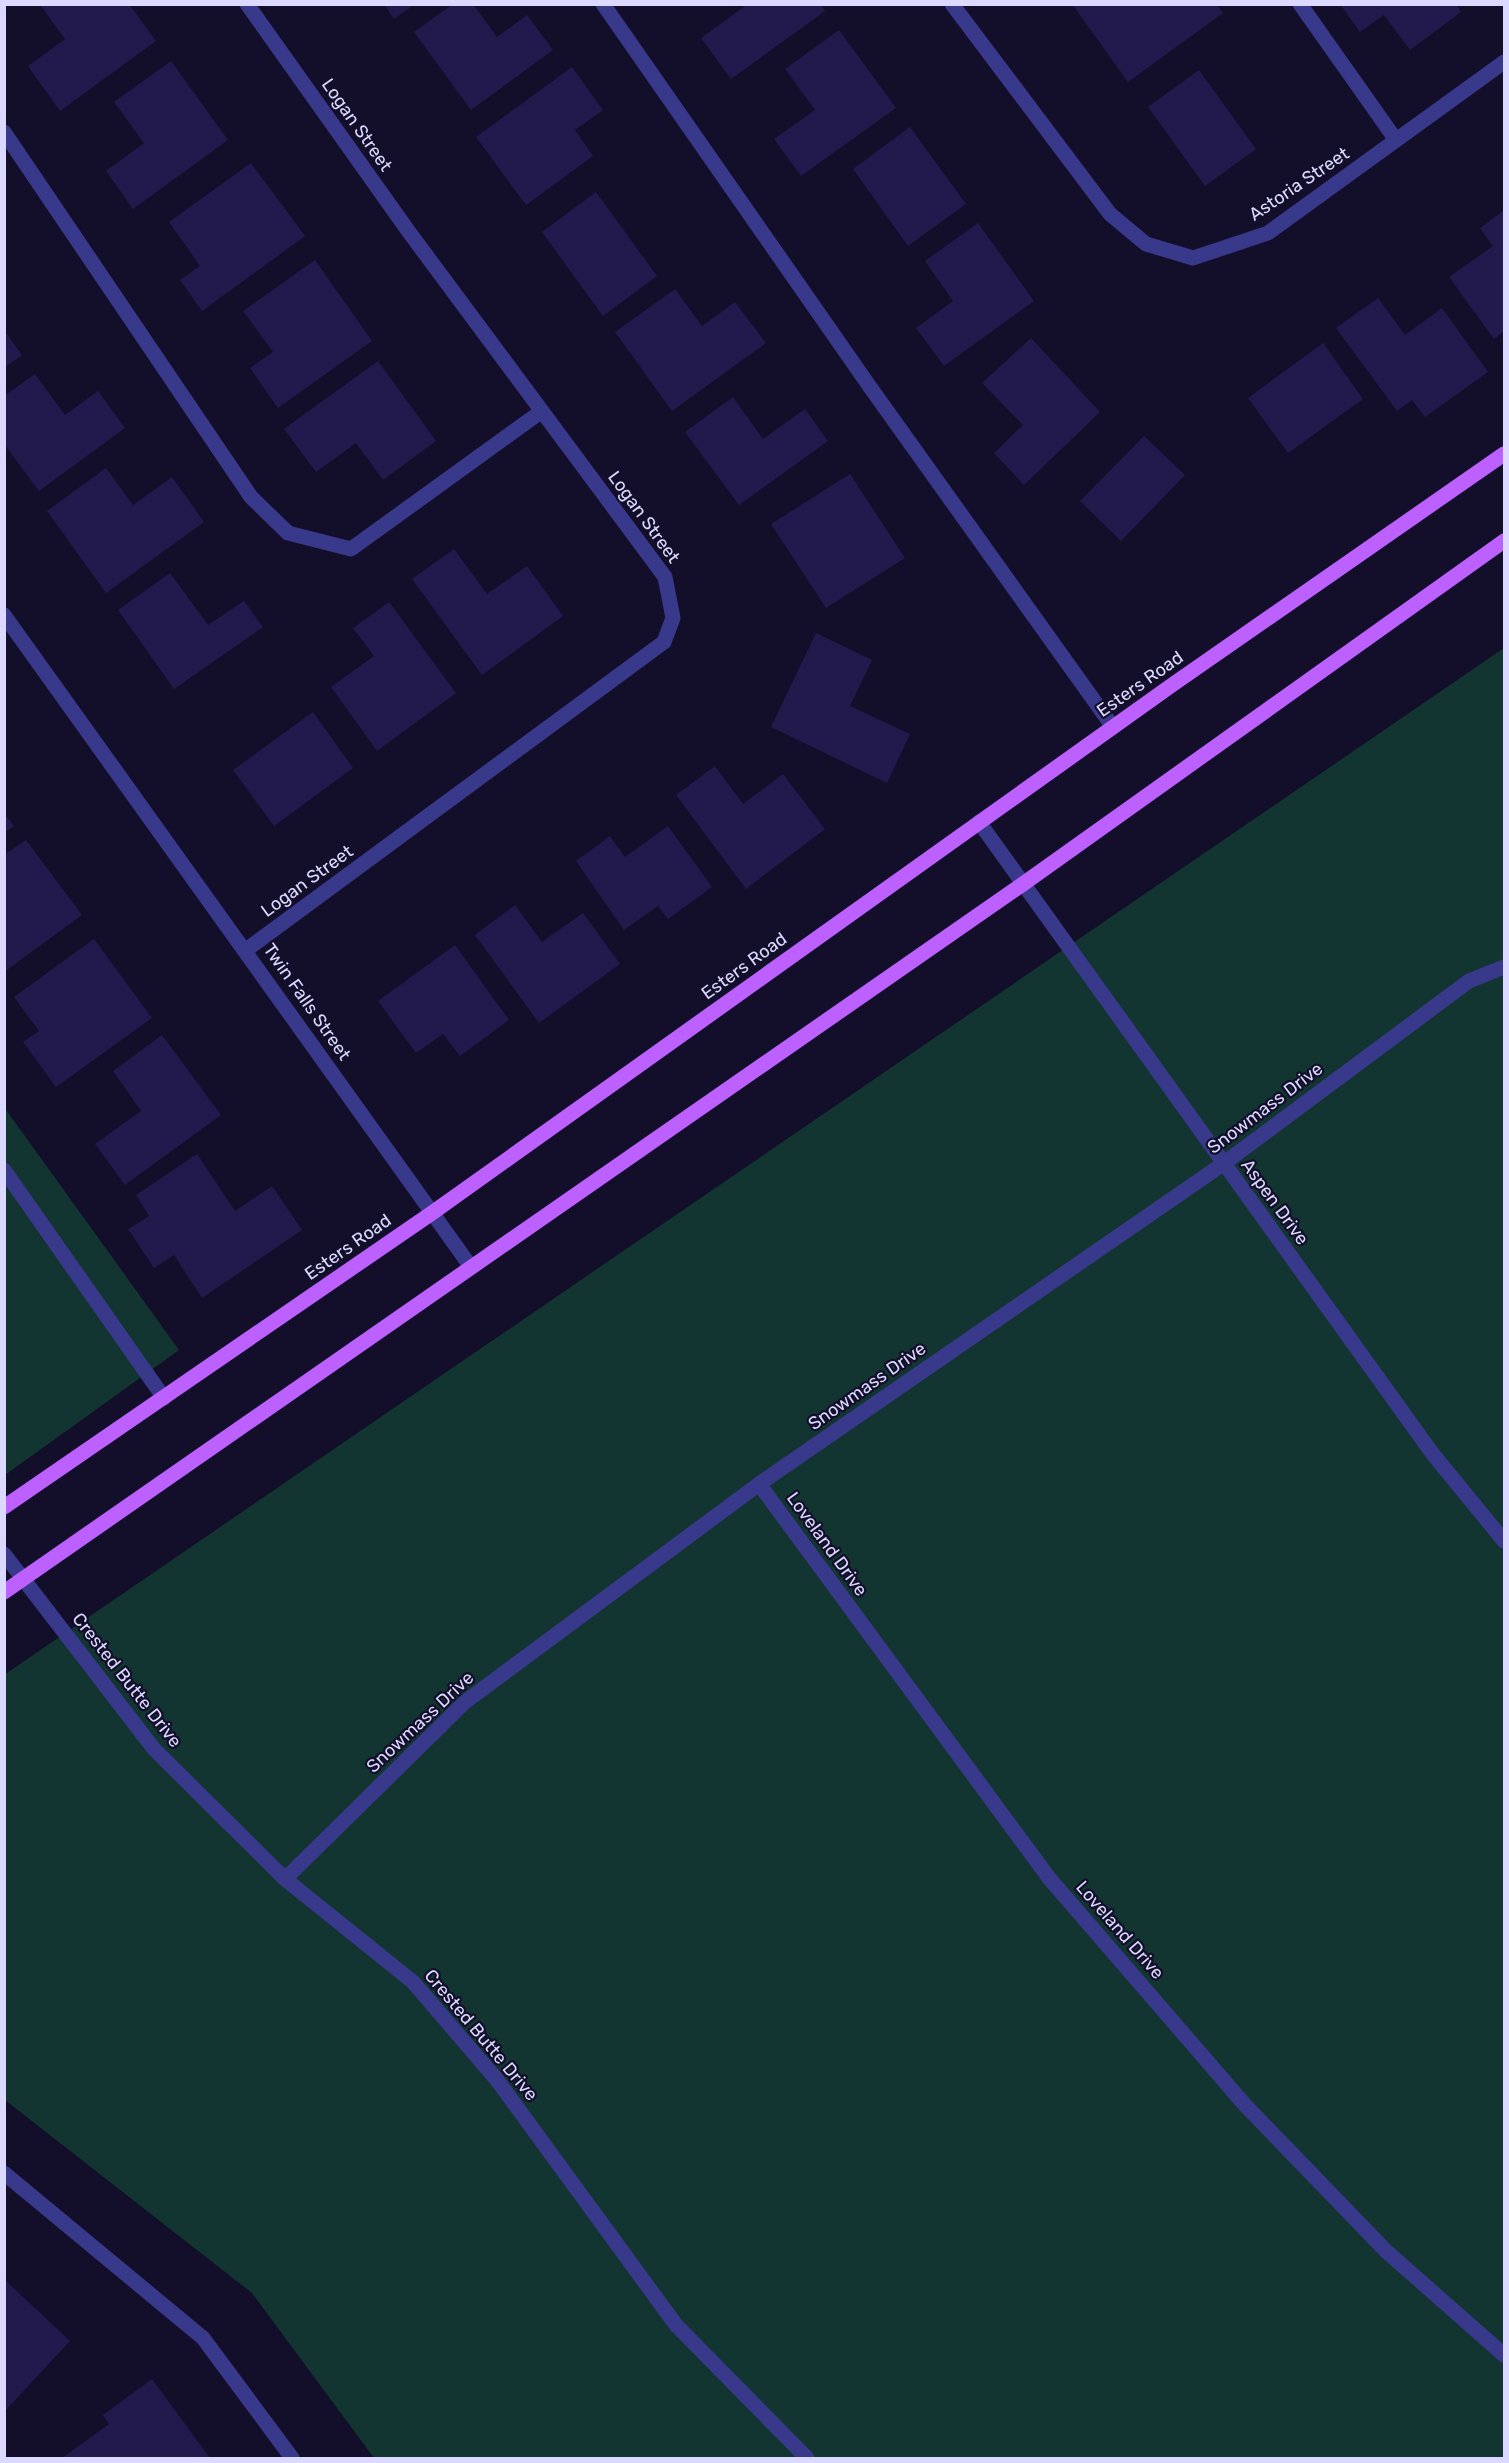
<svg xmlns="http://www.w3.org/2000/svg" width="1509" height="2463" font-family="Rubik,sans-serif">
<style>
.green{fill:#123532}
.building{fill:#221a4c}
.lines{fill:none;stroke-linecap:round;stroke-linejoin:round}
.minor{stroke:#38398b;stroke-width:15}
.major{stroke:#bc60ff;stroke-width:15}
.labels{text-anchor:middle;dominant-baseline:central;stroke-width:4.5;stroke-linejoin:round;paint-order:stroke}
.street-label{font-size:18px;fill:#dbd9ff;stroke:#130f2a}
</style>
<rect width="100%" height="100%" fill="#130f2a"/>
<path class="green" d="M 1504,648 L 1504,2458 L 374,2458 L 252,2293 L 5,2100 L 4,1675 Z
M 4,1107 L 179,1350 L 5,1475 L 4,1475 Z"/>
<path class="building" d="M 42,4 L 129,4 L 156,41 L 60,111 L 28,66 L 65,39 L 41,6 Z
M 384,4 L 415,4 L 394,19 Z
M 453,4 L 473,4 L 497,37 L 527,15 L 553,50 L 471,110 L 414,32 Z
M 748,4 L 821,4 L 825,11 L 731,79 L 701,38 Z
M 1072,4 L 1216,4 L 1223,13 L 1128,82 Z
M 1340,4 L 1456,4 L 1461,12 L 1410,50 L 1384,15 L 1360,32 Z
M 839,30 L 896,108 L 801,176 L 774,139 L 815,110 L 785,69 Z
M 171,61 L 228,140 L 133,209 L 106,171 L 144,143 L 114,102 Z
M 572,67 L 603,110 L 575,130 L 593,156 L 526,205 L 476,137 Z
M 1199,70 L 1256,149 L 1205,186 L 1148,107 Z
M 910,127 L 966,204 L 908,246 L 853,169 Z
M 251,163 L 305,236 L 202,311 L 180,280 L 200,266 L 169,222 Z
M 596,192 L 657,276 L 603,316 L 542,232 Z
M 1504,210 L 1504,331 L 1494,339 L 1449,277 L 1493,246 L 1480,228 Z
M 978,223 L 1034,301 L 944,366 L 916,328 L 953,301 L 925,261 Z
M 315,260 L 372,341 L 278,408 L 250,368 L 273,352 L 243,311 Z
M 675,289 L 702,326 L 735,302 L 766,343 L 672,411 L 615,332 Z
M 1378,298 L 1405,335 L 1442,308 L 1488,372 L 1425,417 L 1412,400 L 1397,411 L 1336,328 Z
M 4,330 L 22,355 L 4,368 Z
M 1031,338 L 1100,412 L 1024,485 L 994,453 L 1023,425 L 982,383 Z
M 1323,343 L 1363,399 L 1288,453 L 1248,398 Z
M 378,361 L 436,441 L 383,480 L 356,443 L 316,472 L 284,429 Z
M 35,374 L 65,415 L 98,391 L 125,428 L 39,491 L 4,444 L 4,396 Z
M 733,397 L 763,439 L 805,409 L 828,441 L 739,505 L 685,432 Z
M 1144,436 L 1185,475 L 1121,541 L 1080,501 Z
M 106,468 L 133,505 L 172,477 L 204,522 L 106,593 L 47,511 Z
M 850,474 L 905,558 L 826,608 L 771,524 Z
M 454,549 L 487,594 L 527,566 L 563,616 L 482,675 L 412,579 Z
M 170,573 L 208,625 L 244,601 L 263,627 L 174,689 L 118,610 Z
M 389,602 L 456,693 L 377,751 L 331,687 L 374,656 L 353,628 Z
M 816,633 L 872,660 L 850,706 L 910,734 L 887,783 L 771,727 Z
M 313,712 L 353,768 L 274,826 L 233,770 Z
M 715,766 L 743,804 L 783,774 L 825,829 L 746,889 L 676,795 Z
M 4,813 L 14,826 L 4,833 Z
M 668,826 L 712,887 L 668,919 L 658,906 L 624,930 L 576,861 L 610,836 L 625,857 Z
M 26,840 L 82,915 L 4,972 L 4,855 Z
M 515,905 L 542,942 L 583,913 L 620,964 L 539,1023 L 475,935 Z
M 94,939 L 152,1018 L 56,1087 L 23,1042 L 39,1031 L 14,997 Z
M 455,945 L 509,1020 L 460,1056 L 443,1034 L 416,1053 L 378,1001 Z
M 162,1035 L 221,1115 L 125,1185 L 95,1144 L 141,1111 L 113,1071 Z
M 197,1154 L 235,1211 L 272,1186 L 302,1230 L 202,1298 L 174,1255 L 154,1268 L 128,1229 L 149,1216 L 136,1195 Z
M 4,2279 L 70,2341 L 4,2412 Z
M 152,2379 L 210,2458 L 62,2458 L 109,2424 L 103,2415 Z"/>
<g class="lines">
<path class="minor" d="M 603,4 L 870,387 L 1113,727
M 952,4 L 1110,214 L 1146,244 L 1193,258 L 1268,233 L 1504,62
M 1300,4 L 1396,140
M 4,132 L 251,497 L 288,533 L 351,549 L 542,411
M 4,615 L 471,1267
M 979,822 L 1432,1453 L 1504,1541
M 246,950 L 664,642 L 673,618 L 665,577 L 409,232 L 247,4
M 4,1170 L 164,1398
M 759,1484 L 1049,1878 L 1245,2105 L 1386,2251 L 1504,2355
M 4,1554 L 154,1749 L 285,1879 L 413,1982 L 497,2080 L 676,2325 L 807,2458
M 285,1879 L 465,1702 L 759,1484 L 1223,1164 L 1469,981 L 1504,967
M 4,2173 L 203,2338 L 292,2458"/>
<path class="major" d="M 4,1507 L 432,1213 L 1172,685 L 1504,454
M 4,1592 L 1023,884 L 1504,541"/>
</g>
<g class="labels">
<g class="street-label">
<text transform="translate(357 125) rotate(55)">Logan Street</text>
<text transform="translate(1299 184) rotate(-34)">Astoria Street</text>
<text transform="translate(644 517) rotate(54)">Logan Street</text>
<text transform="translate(1140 684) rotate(-35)">Esters Road</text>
<text transform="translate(307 881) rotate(-36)">Logan Street</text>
<text transform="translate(744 966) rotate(-36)">Esters Road</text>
<text transform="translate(307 1002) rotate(55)">Twin Falls Street</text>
<text transform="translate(1265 1108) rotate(-37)">Snowmass Drive</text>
<text transform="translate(1275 1202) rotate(54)">Aspen Drive</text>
<text transform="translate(348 1247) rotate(-35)">Esters Road</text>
<text transform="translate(867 1386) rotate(-35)">Snowmass Drive</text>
<text transform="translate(827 1544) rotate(54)">Loveland Drive</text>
<text transform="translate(127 1680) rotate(52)">Crested Butte Drive</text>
<text transform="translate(420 1722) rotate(-43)">Snowmass Drive</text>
<text transform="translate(1120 1930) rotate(49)">Loveland Drive</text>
<text transform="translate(481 2035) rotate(50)">Crested Butte Drive</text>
</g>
</g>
<rect width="1509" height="2463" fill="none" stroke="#dbd9ff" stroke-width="12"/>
</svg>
